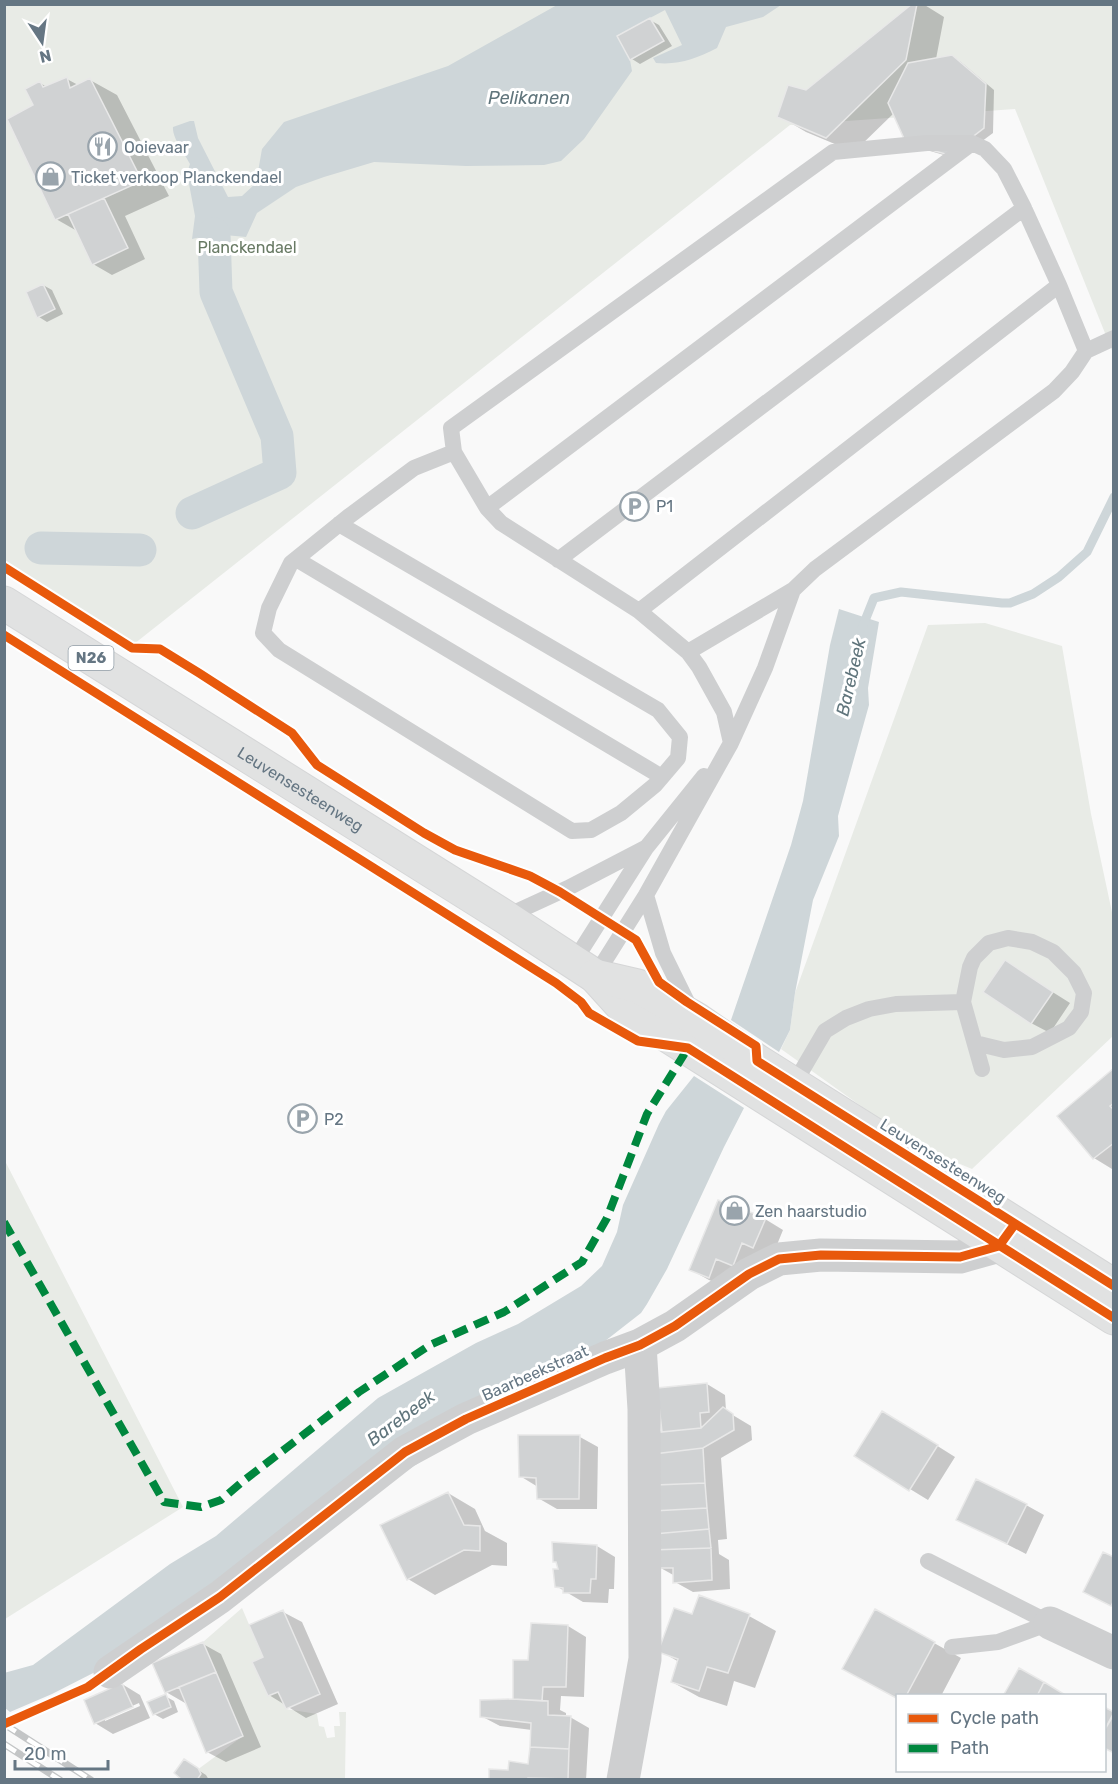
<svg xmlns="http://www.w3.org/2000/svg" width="1118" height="1784" font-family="Rubik,sans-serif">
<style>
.green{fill:#e8ebe6}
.water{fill:#ced6d9}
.shadow{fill:#0003;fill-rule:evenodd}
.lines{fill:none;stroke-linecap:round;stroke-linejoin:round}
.stream{stroke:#ced6d9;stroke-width:9}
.canal{stroke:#ced6d9;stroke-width:33}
.building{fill:#d0d2d3;stroke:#e8e8e8;stroke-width:1.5}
.primary-casing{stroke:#d5d6d7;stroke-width:35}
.service{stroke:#cecfd0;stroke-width:16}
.minor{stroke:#cecfd0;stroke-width:33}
.primary{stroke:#e1e2e2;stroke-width:33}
.rail-casing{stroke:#c3c5c6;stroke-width:7}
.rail{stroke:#fff;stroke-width:4.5;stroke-dasharray:14;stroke-linecap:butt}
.quiet{stroke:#00873e;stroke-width:8;stroke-dasharray:15 8;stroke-linecap:butt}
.cycleway-casing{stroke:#fff;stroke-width:13}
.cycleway{stroke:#e8590c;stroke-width:9}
.labels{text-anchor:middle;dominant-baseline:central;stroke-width:6;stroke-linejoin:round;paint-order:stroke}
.shield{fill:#fff;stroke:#939fa8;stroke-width:1.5}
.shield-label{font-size:15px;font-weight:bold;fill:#657683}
.poi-label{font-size:16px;fill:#657683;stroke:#fff;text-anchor:start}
.park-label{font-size:16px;fill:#687a64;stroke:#fff}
.street-label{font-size:16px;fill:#657683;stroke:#fff}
.water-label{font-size:18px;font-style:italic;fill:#60757c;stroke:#fff}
</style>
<rect width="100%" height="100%" fill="#f9f9f9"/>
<path class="green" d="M 4,5 L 1113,5 L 1113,353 L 1015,109 L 790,125 L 134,644 L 5,561 Z
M 985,623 L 1062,646 L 1091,814 L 1113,917 L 1113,1036 L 972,1169 L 917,1146 L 781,1049 L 790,1030 L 795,993 L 928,625 Z
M 4,1159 L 183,1507 L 5,1619 L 4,1619 Z
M 242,1608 L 263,1657 L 252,1662 L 268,1696 L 278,1692 L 286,1709 L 317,1714 L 319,1726 L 324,1727 L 327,1738 L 335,1737 L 334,1726 L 340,1726 L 339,1712 L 346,1712 L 345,1779 L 203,1780 L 193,1773 L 243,1736 L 203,1642 Z"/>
<path class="water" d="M 557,5 L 781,5 L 763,17 L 726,27 L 717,48 C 695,59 680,65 656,63 L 653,58 L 682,45 L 665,10 L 618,35 L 630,60 L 632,71 L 584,139 L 561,161 L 544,165 L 466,166 L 374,162 L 324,177 L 296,187 L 257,213 L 246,237 L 214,234 L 192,239 L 195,216 L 187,173 L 190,164 C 185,154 172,138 173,127 L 190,121 L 194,121 L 198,138 L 228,197 L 242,196 L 256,183 L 262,149 L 284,122 L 448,66 Z
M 839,609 L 879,622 L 868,688 L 869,705 L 838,816 L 839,836 L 813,900 L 795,993 L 790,1030 L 779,1052 L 731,1020 L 791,845 L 803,801 L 830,645 Z
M 694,1076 L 744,1108 L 724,1147 L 667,1269 L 647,1304 L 641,1313 L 600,1345 L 105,1667 L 52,1694 L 10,1712 L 5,1708 L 4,1673 L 33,1665 L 170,1564 L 216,1536 L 378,1398 L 476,1343 L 518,1324 L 581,1286 L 602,1266 L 617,1232 L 623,1205 L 659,1124 L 666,1111 Z"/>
<path class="shadow" d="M 914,4 L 923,4 L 944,17 L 936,59 L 952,56 L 961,62 L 994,90 L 993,133 L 958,159 L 916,147 L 894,113 L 854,152 L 806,132 L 779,116 L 807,92 Z
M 650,20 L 659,25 L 672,46 L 640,64 L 632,59 Z
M 67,79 L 78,85 L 90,80 L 117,95 L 169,196 L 125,216 L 145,259 L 112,275 L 93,264 L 77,231 L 56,219 L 35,106 L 40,83 L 47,87 Z
M 43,285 L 52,290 L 63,314 L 47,322 L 39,317 Z
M 1005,962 L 1070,1003 L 1050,1033 L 1031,1023 Z
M 1114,1070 L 1114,1168 L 1112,1169 L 1094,1158 L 1059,1116 Z
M 765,1219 L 783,1230 L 772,1257 L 727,1287 L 709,1280 L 691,1270 Z
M 707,1384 L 725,1395 L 726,1411 L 751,1426 L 752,1440 L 721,1458 L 727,1539 L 718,1540 L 719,1554 L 729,1560 L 730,1589 L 693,1592 L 675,1582 L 675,1576 L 659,1567 L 664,1433 Z
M 901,1423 L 955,1457 L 928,1500 L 910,1489 Z
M 520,1437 L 580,1437 L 598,1447 L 597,1509 L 557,1509 L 538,1498 L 538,1487 L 520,1476 Z
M 448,1493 L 475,1509 L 485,1531 L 507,1543 L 507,1566 L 492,1565 L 435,1595 L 408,1579 Z
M 1026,1505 L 1044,1515 L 1026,1554 L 958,1519 Z
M 597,1546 L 615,1557 L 614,1589 L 609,1589 L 608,1603 L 583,1602 L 556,1586 L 560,1571 L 558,1563 L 554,1561 Z
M 283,1612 L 302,1622 L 338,1704 L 306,1718 L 269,1695 L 265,1657 Z
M 693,1616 L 749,1616 L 776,1631 L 755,1688 L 734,1681 L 727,1706 L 699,1697 L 672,1682 L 679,1662 L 660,1651 Z
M 532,1624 L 568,1626 L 586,1637 L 584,1697 L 561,1696 L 560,1710 L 566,1713 L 566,1717 L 570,1717 L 589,1728 L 586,1780 L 491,1780 L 510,1771 L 530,1766 L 532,1730 L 500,1726 L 481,1716 L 514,1700 L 530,1662 Z
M 934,1643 L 961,1658 L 941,1696 L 898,1696 Z
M 203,1644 L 221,1654 L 261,1747 L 226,1762 L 207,1752 L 187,1702 L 185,1703 L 166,1692 Z
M 122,1684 L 140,1695 L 150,1718 L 113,1734 L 95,1723 ZM 139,1703 L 140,1706 L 105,1721 L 105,1718 Z
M 165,1696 L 174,1701 L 178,1712 L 163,1719 L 154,1714 Z
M 184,1761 L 206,1775 L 209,1780 L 185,1780 Z"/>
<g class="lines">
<path class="stream" d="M 862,628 L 874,598 L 901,592 L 1002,603 L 1010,603 L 1033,594 L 1059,577 L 1087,552 L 1114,497"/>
<path class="canal" d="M 192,513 L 280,473 L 277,436 L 216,292 L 214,234
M 41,548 L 140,550"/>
</g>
<path class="building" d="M 912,4 L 917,4 L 906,60 L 826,138 L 777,117 L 788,85 L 806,90 Z
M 650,18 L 664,41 L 630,60 L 617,36 Z
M 952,55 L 986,84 L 984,128 L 949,155 L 906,143 L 888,103 L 908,63 Z
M 67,77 L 70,88 L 90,78 L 142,181 L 55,220 L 7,119 L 33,105 L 25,89 L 40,81 L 43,87 Z
M 104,198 L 128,248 L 92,265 L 68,214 Z
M 43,284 L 55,309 L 37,318 L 26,292 Z
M 1005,960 L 1053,992 L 1031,1024 L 983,992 Z
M 1114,1068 L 1114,1103 L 1110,1106 L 1114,1110 L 1114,1143 L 1093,1159 L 1057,1116 Z
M 718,1200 L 766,1218 L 753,1248 L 742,1243 L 733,1266 L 716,1259 L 709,1278 L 689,1270 Z
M 707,1383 L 709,1412 L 700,1413 L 701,1428 L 662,1432 L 657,1388 Z
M 723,1407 L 733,1414 L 734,1430 L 703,1448 L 654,1454 L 652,1433 L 701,1428 Z
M 882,1411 L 938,1445 L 909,1491 L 854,1456 Z
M 518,1435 L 580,1435 L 579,1499 L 537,1499 L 536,1478 L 519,1477 Z
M 703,1448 L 705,1483 L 656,1485 L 654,1454 Z
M 976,1479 L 1027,1504 L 1007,1544 L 956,1520 Z
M 705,1483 L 707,1508 L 653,1511 L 656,1485 Z
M 448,1492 L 464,1525 L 480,1526 L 480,1551 L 464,1550 L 407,1580 L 380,1525 Z
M 707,1508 L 709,1529 L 654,1534 L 653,1511 Z
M 709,1529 L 711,1548 L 651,1550 L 654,1534 Z
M 552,1542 L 597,1545 L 596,1579 L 591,1579 L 590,1593 L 563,1593 L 563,1588 L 555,1587 L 553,1569 L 558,1569 L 556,1562 L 553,1562 Z
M 711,1548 L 712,1580 L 673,1583 L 673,1568 L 658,1568 L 651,1550 Z
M 1103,1552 L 1114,1557 L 1114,1600 L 1111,1606 L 1083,1592 Z
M 699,1595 L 750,1614 L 728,1673 L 707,1667 L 699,1691 L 671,1682 L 678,1659 L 658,1652 L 674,1608 L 692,1614 Z
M 875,1609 L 935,1642 L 906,1696 L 898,1696 L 898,1699 L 842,1669 Z
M 283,1610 L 320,1694 L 286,1709 L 278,1692 L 268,1696 L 252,1662 L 263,1657 L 249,1625 Z
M 531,1623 L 568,1625 L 566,1687 L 543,1687 L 542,1701 L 513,1699 L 513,1660 L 528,1660 Z
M 203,1642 L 216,1672 L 165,1693 L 152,1663 Z
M 1019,1668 L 1044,1682 L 1037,1696 L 1003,1696 Z
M 216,1672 L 243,1736 L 206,1753 L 179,1687 Z
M 1044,1682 L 1067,1696 L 1037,1696 Z
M 122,1683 L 133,1707 L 94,1724 L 84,1700 Z
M 166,1694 L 171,1707 L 153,1715 L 147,1702 Z
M 513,1699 L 548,1701 L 548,1715 L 571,1716 L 569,1749 L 530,1747 L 531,1723 L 480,1717 L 480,1700 Z
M 1104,1707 L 1114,1712 L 1104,1731 Z
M 1114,1714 L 1114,1753 L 1104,1748 L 1104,1731 Z
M 530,1747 L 569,1749 L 568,1779 L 528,1778 L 528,1780 L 489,1780 L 489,1769 L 508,1770 L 509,1761 L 528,1764 Z
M 184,1759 L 198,1768 L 201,1774 L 197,1780 L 182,1780 L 174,1773 Z"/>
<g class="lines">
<defs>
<g id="primary">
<path id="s1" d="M 4,603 L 505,917 L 595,976 L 624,1008 L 1114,1318"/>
<path d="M 595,976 L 638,986 L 696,1019 L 757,1061 L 1114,1286"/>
</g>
</defs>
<use href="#primary" class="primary-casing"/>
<path class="service" d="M 1086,351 L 1114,338
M 487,508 L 972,143
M 339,524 L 658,710 L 680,737 L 678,758 L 655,785 L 621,813 L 591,830 L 572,831 L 279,650 L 263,633 L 269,608 L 291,563 L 296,559 L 348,517 L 414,468 L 454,452
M 296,559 L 662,777
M 558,560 L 1024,208
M 639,611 L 1059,285
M 688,652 L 793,590
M 646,895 L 663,953 L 691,1010
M 505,917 L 568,888 L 645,848
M 573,963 L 646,848 L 704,776
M 595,976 L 646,895 L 731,743 L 765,668 L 793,590 L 815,569 L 1054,391 L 1072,372 L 1086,351 L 1059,285 L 1024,208 L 1004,169 L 985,149 L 972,143 L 927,143 L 833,152 L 451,428 L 454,452 L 487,508 L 501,523 L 639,611 L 688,652 L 699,667 L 724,712 L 731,743
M 963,1002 L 970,967 L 974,958 L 989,943 L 1008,938 L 1032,942 L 1053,952 L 1074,973 L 1084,993 L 1081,1012 L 1069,1028 L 1032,1047 L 1004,1050 L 975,1043
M 794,1084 L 825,1031 L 846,1018 L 869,1009 L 896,1004 L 963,1002 L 982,1069
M 928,1561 L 1050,1623
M 952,1647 L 998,1642 L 1050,1623"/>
<path class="minor" d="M 1050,1623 L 1114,1653
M 110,1672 L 220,1597 L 405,1452 L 466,1419 L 605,1358 L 640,1345 L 675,1326 L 749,1274 L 779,1259 L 821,1255 L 960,1257 L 999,1246 L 1012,1228
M 623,1780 L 645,1659 L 644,1409 L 640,1345"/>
<use href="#primary" class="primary"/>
<defs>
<path id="rail" d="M 4,1724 L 91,1780
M 4,1744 L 60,1780"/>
</defs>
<use href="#rail" class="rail-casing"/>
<use href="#rail" class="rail"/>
<path class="quiet" d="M 4,1222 L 164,1502 L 201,1507 L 221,1500 L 242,1482 L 359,1392 L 430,1345 L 504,1312 L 582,1262 L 607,1218 L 647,1114 L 688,1048"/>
<defs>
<path id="cycleway" d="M 4,567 L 132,648 L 160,649 L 199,673 L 292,733 L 317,765 L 424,833 L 455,850 L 530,876 L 560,892 L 636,940 L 659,982 L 687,1002 L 756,1046 L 757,1061 L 1114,1286
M 4,635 L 556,983 L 581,1002 L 589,1013 L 638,1041 L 688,1048 L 1114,1318
M 4,1724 L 88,1687 L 141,1649 L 220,1597 L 405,1452 L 466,1419 L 605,1358 L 640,1345 L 675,1326 L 749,1274 L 779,1259 L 821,1255 L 960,1257 L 999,1246 L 1015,1224"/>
</defs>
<use href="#cycleway" class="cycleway-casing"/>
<use href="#cycleway" class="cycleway"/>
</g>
<defs>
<symbol id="restaurant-ring" viewBox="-11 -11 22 22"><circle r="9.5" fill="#fff" stroke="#99a4ac" stroke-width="1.5"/><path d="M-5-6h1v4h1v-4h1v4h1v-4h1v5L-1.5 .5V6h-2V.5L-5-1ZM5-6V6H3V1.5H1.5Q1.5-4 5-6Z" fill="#99a4ac"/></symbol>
<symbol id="shop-ring" viewBox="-11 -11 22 22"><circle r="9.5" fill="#fff" stroke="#99a4ac" stroke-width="1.5"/><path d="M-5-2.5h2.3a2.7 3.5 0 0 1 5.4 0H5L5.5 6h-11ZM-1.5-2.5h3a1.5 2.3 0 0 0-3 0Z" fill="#99a4ac"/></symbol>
<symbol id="parking-ring" viewBox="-11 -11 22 22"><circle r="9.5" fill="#fff" stroke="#99a4ac" stroke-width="1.5"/><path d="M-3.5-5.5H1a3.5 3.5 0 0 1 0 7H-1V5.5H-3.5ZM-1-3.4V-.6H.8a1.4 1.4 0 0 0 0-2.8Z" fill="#99a4ac"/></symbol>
</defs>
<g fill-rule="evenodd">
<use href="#restaurant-ring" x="86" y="130" width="33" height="33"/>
<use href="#shop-ring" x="34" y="160" width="33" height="33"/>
<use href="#parking-ring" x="618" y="490" width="33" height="33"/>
<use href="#parking-ring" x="286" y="1102" width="33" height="33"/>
<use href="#shop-ring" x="718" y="1194" width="33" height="33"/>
</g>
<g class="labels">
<rect class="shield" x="68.5" y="646" width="45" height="24" rx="4.5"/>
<g class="shield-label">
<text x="91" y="658">N26</text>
</g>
<g class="poi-label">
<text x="124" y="147">Ooievaar</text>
<text x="71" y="177">Ticket verkoop Planckendael</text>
<text x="656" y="506">P1</text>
<text x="324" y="1119">P2</text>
<text x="755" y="1211">Zen haarstudio</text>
</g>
<g class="park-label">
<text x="247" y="247">Planckendael</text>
</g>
<g class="street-label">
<text stroke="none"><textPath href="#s1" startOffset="350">Leuvensesteenweg</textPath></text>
<text transform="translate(943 1161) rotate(32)">Leuvensesteenweg</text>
<text transform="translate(535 1373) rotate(-24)">Baarbeekstraat</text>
</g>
<g class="water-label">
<text x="529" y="98">Pelikanen</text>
<text transform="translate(851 677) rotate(-77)">Barebeek</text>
<text transform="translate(401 1418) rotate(-37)">Barebeek</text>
</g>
</g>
<rect width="1118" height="1784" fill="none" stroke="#657683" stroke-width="12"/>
<rect x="896" y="1694" width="210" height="78" fill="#ffffff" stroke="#c1c8cd" stroke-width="1.5"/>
<rect x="908" y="1714" width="30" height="9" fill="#e8590c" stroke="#c1c8cd" stroke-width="1.5"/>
<text x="950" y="1724" font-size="18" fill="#657683">Cycle path</text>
<rect x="908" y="1744" width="30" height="9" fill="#00873e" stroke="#c1c8cd" stroke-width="1.5"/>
<text x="950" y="1754" font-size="18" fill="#657683">Path</text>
<g transform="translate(42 42) rotate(167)" stroke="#ffffff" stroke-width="4.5" paint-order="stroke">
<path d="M0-4.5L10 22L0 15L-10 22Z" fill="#657683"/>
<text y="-9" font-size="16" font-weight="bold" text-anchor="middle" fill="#657683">N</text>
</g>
<path d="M15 1760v9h93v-9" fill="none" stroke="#657683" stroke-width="3"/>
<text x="24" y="1760" font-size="18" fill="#657683" stroke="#ffffff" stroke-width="4.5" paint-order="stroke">20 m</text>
</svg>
